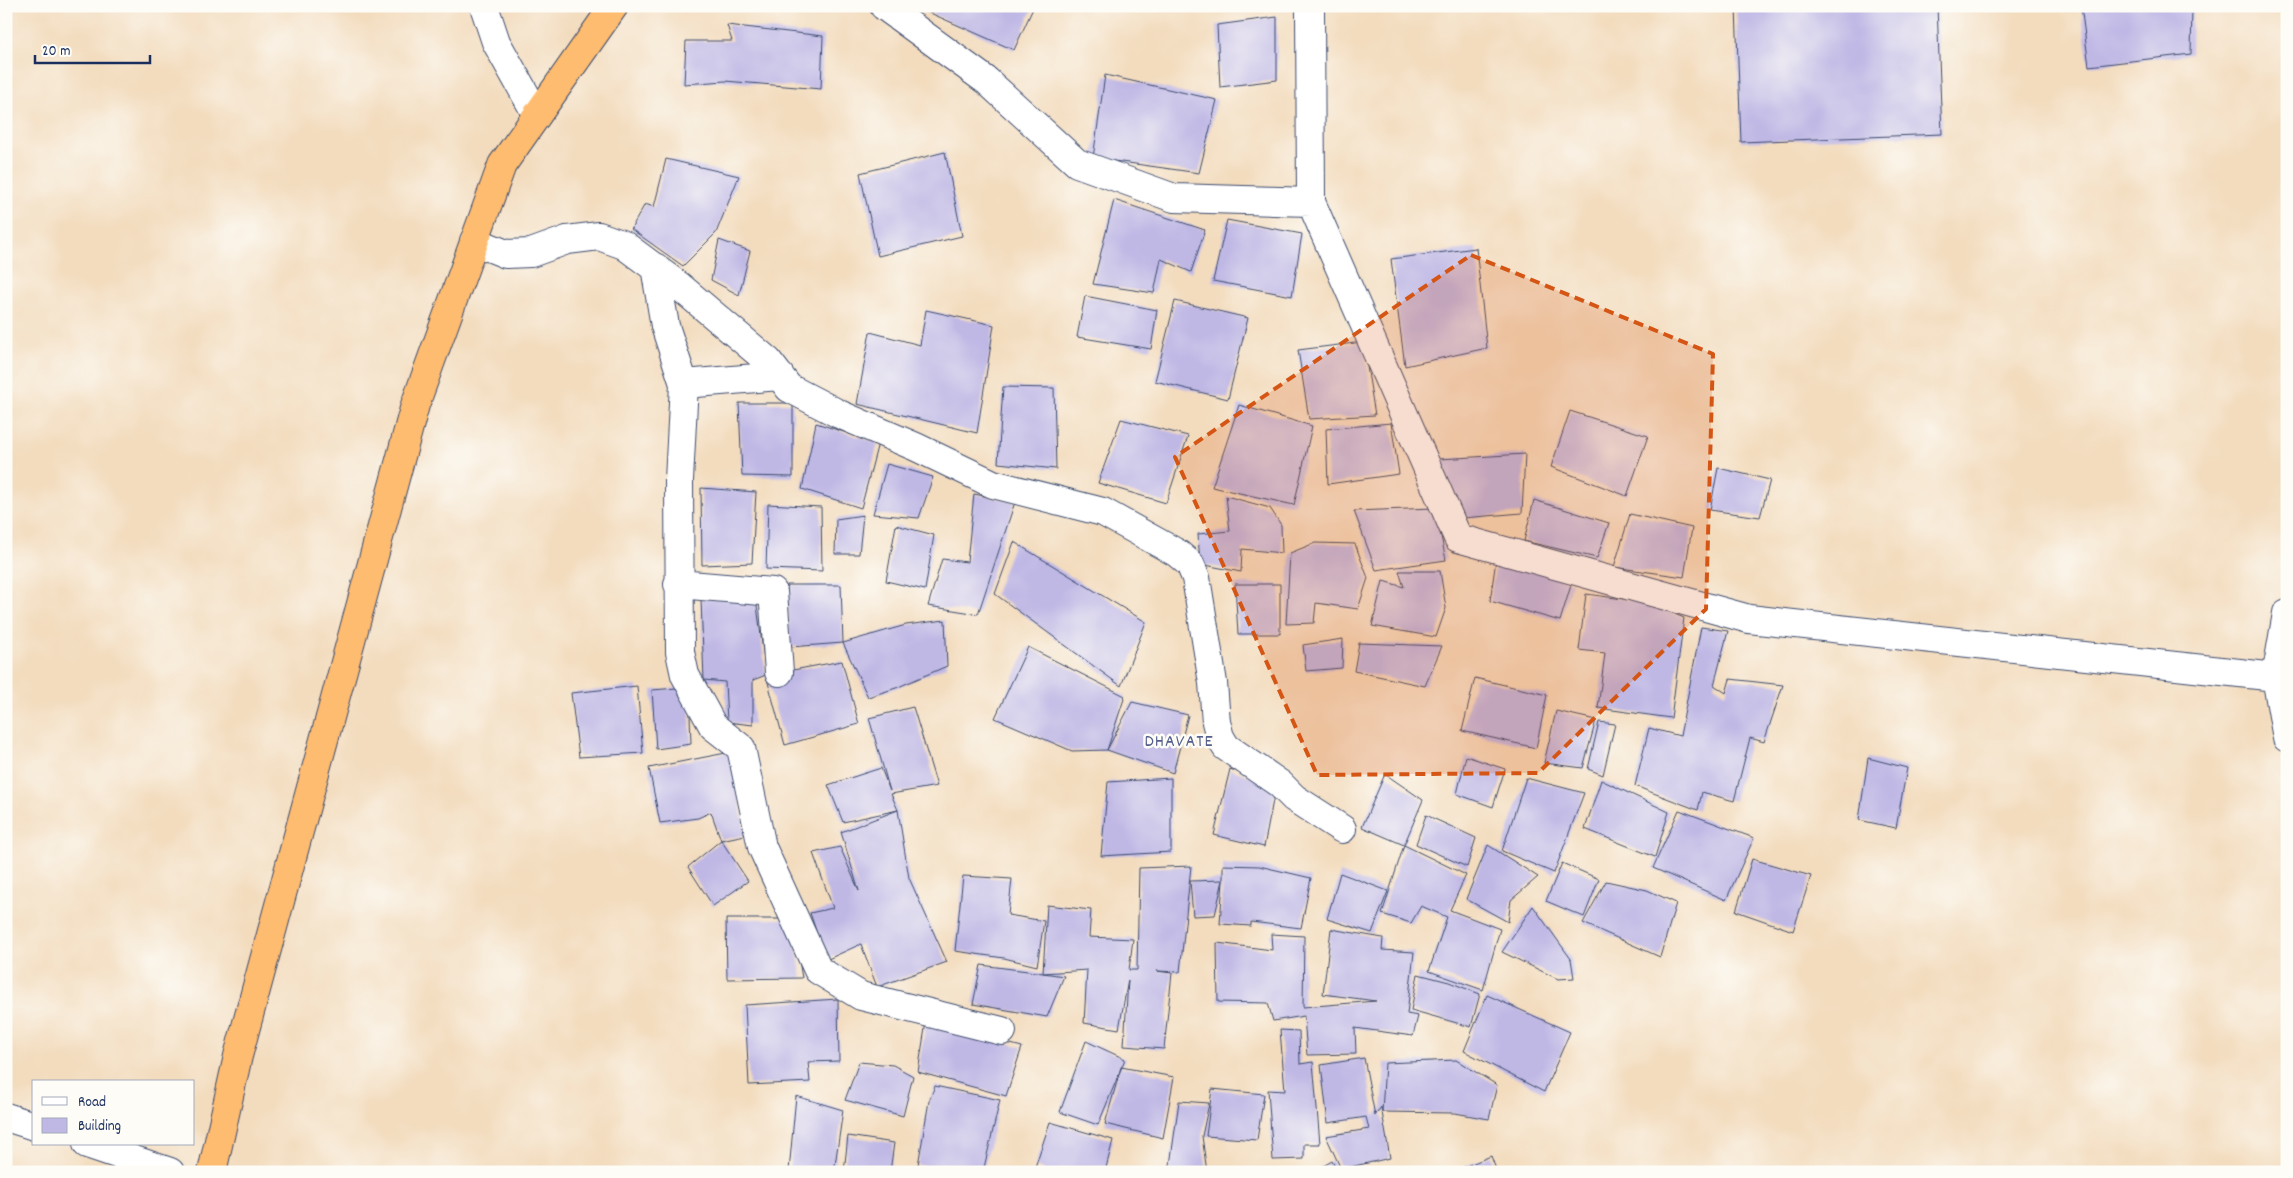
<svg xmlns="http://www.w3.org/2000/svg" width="2293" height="1178" font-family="Dekko,sans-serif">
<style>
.building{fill:#bfb8e5}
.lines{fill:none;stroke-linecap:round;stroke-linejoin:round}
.minor-casing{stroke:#3b496c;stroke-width:30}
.trunk-casing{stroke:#3b496c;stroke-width:30}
.minor{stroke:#fff;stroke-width:28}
.trunk{stroke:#febc70;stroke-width:28}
.marked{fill:#d45514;fill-opacity:0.2;stroke:#d45514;stroke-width:4;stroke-dasharray:10 6;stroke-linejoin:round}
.labels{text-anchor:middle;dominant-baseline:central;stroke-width:5;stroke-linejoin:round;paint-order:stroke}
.quarter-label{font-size:18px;letter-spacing:1px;fill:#545f8d;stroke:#fdfcf7}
</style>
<rect width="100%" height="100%" fill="#fdfcf7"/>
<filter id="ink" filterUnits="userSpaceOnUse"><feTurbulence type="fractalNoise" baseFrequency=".02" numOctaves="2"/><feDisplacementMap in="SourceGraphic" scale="10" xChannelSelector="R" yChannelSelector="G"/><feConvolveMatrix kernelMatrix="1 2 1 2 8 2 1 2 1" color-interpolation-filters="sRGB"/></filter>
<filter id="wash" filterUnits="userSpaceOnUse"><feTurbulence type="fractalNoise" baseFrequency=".0096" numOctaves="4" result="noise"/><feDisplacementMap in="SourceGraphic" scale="20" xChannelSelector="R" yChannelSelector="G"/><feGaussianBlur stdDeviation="1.12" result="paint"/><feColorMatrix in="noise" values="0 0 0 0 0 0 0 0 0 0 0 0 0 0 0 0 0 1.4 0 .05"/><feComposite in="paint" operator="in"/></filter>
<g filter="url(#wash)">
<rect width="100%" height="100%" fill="#f3dcbe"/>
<g id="blocks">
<path class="building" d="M 922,6 L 1034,6 L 1014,50 L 921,9 Z
M 1747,6 L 1937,6 L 1942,134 L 1741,142 L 1736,7 Z
M 2081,6 L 2192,6 L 2191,54 L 2089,66 Z
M 1277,17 L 1277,80 L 1220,87 L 1217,25 Z
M 727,25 L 823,36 L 821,89 L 725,81 L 684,84 L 686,41 L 732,41 Z
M 1105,75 L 1217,100 L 1199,173 L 1093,158 Z
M 945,152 L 962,236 L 878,256 L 860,173 Z
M 666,159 L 739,176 L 716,233 L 683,266 L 631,229 L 645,204 L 654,207 Z
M 1114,200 L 1205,230 L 1191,272 L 1161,259 L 1154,293 L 1093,284 Z
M 1227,220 L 1302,234 L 1292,296 L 1213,281 Z
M 719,240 L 750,251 L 739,295 L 711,280 Z
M 1476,248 L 1487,348 L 1405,366 L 1391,259 Z
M 1085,296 L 1157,310 L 1151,349 L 1077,337 Z
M 1175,301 L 1248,318 L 1228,399 L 1155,381 Z
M 926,310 L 994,325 L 977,433 L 857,404 L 870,332 L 920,345 Z
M 1363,342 L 1375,415 L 1309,419 L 1298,350 Z
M 1003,387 L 1054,388 L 1056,469 L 998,463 Z
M 739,403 L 793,403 L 793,477 L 742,476 Z
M 1239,405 L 1312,426 L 1294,505 L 1212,487 Z
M 1570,411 L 1648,436 L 1627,496 L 1551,467 Z
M 1121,419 L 1188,436 L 1166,503 L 1098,483 Z
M 816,423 L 878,443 L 861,508 L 802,489 Z
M 1391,423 L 1399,474 L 1328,484 L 1326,429 Z
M 1525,454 L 1522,513 L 1463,518 L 1439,459 Z
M 887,464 L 933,477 L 919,518 L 873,514 Z
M 1718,468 L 1770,480 L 1760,517 L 1710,510 Z
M 701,488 L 756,492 L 752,563 L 702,565 Z
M 974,494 L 1015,502 L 978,614 L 928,606 L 942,559 L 967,562 Z
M 1226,496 L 1270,508 L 1281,525 L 1282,553 L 1242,549 L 1241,572 L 1200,564 L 1198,534 L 1230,531 Z
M 1534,500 L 1609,523 L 1597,558 L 1524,541 Z
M 768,504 L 821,507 L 822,571 L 766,569 Z
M 1435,508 L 1446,560 L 1376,570 L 1354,511 Z
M 1630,514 L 1692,528 L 1684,577 L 1614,567 Z
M 863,515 L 859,554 L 835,554 L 836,519 Z
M 896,525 L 934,535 L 925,590 L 886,581 Z
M 1014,542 L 1146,622 L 1121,686 L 995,594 Z
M 1315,543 L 1355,544 L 1368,578 L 1358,609 L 1316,603 L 1314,623 L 1286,624 L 1290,553 Z
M 1496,560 L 1572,582 L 1560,621 L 1490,601 Z
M 1399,571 L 1440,571 L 1446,608 L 1436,637 L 1372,626 L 1383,581 L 1404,587 Z
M 1235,584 L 1280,584 L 1280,634 L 1238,634 Z
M 787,585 L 841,585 L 843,643 L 790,647 Z
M 1586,594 L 1646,602 L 1684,618 L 1671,718 L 1598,708 L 1605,653 L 1579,650 Z
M 756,598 L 766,675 L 753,680 L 753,725 L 727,722 L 725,682 L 704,680 L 701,599 Z
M 945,620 L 947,666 L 896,688 L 868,697 L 843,643 L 906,625 Z
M 1701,627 L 1728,631 L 1714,685 L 1726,693 L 1730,679 L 1783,685 L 1764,742 L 1750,738 L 1734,801 L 1702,792 L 1698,810 L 1635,786 L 1649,728 L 1680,736 Z
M 1343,639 L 1342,668 L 1306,671 L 1303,645 Z
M 1359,643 L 1442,646 L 1425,686 L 1354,671 Z
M 1028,647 L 1125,696 L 1107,750 L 1132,702 L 1188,715 L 1173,773 L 1107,750 L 1072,751 L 995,718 Z
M 842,661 L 859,724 L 785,745 L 766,675 Z
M 1475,678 L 1547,695 L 1536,748 L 1462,731 Z
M 637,686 L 643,753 L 579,757 L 571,693 Z
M 689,687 L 691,744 L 656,749 L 652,690 Z
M 913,707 L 937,786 L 891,794 L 898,810 L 909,878 L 947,962 L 877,987 L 861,944 L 826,960 L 810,913 L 833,908 L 813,853 L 840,847 L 859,891 L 841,832 L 898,810 L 843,822 L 828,785 L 881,768 L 890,791 L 869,718 Z
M 1556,711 L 1596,720 L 1583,768 L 1544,763 Z
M 1599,722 L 1615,724 L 1603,775 L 1588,769 Z
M 731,752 L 745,835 L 721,840 L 748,881 L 713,906 L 688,867 L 721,840 L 711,812 L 698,818 L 660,823 L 649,768 Z
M 1466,756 L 1505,769 L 1493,807 L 1457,794 Z
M 1868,758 L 1907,768 L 1896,828 L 1859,820 Z
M 1230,769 L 1276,785 L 1264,847 L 1214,835 Z
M 1385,774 L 1423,800 L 1404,845 L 1362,827 Z
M 1171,778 L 1171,852 L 1101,856 L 1108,782 Z
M 1526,778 L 1584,793 L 1554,873 L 1502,851 Z
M 1601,780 L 1669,812 L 1655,857 L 1585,829 Z
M 1679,810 L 1754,838 L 1726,900 L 1653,868 Z
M 1426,815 L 1476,838 L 1467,867 L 1416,844 Z
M 1404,845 L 1466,875 L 1450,910 L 1500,929 L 1483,990 L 1429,971 L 1447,917 L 1421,906 L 1411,923 L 1382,914 Z
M 1488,845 L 1538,877 L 1511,900 L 1508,922 L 1466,899 Z
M 1752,859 L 1811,876 L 1793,931 L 1736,911 Z
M 1562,863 L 1599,879 L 1584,917 L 1546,901 Z
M 1223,865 L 1259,866 L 1311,878 L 1301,928 L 1251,922 L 1251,926 L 1220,924 L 1223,880 L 1215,915 L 1193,916 L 1190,881 L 1223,880 Z
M 1191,866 L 1180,972 L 1157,971 L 1172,973 L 1164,1049 L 1124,1046 L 1128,980 L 1119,1029 L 1084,1023 L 1087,970 L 1043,973 L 1064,976 L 1047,1017 L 973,1004 L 981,965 L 1043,973 L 1047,905 L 1091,910 L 1089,937 L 1133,939 L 1129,970 L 1137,970 L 1139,868 Z
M 1340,873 L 1388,891 L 1372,933 L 1327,919 Z
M 963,876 L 1012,879 L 1008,915 L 1044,921 L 1037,966 L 1004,958 L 955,951 Z
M 1606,881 L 1647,890 L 1676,903 L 1660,957 L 1583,923 Z
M 1533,906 L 1571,959 L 1574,978 L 1558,979 L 1502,952 Z
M 726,919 L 792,919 L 802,978 L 727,979 Z
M 1331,929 L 1383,938 L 1382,950 L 1414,952 L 1407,1014 L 1418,1016 L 1413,1036 L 1355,1028 L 1356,1054 L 1307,1055 L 1304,1016 L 1273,1021 L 1268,1003 L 1218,1002 L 1217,943 L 1272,950 L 1271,934 L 1304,936 L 1303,1007 L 1376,1001 L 1323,994 Z
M 1418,974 L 1449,982 L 1480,994 L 1471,1027 L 1411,1010 Z
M 1487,995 L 1570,1032 L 1544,1092 L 1464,1051 Z
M 838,999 L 839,1061 L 808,1062 L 810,1082 L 749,1085 L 745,1005 Z
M 926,1022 L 1022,1047 L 1006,1096 L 918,1072 Z
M 1280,1030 L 1299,1031 L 1300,1064 L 1313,1062 L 1320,1144 L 1304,1144 L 1304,1159 L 1273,1160 L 1268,1090 L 1285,1091 Z
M 1086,1041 L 1125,1059 L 1098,1125 L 1060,1112 Z
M 1364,1058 L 1375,1116 L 1381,1107 L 1382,1112 L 1385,1063 L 1456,1060 L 1497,1085 L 1489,1119 L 1455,1113 L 1382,1112 L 1390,1158 L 1341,1169 L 1326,1136 L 1369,1129 L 1366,1117 L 1328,1123 L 1321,1065 Z
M 859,1062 L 893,1065 L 913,1076 L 903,1116 L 845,1100 Z
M 1121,1067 L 1174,1077 L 1163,1138 L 1105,1124 Z
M 935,1086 L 1000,1100 L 983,1172 L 918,1165 L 929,1101 Z
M 1212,1089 L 1264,1094 L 1257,1140 L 1206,1136 Z
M 796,1096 L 843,1110 L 834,1172 L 789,1171 Z
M 1179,1101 L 1209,1103 L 1202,1136 L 1207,1172 L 1169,1172 Z
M 1050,1122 L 1113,1140 L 1105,1172 L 1048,1172 L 1035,1167 Z
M 848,1136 L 894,1143 L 890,1172 L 844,1172 Z
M 1491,1156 L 1497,1172 L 1451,1172 Z
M 1332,1161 L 1338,1172 L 1313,1172 Z"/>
</g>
</g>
<g filter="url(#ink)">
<use href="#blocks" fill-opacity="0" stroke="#3b496c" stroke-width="1"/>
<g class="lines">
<defs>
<path id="minor" d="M 484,6 L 496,42 L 537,115
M 884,6 L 987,81 L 1077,163 L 1174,198 L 1311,202
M 1310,6 L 1311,202 L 1458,538 L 1749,619 L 2276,677
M 474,241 L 506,254 L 531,253 L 567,240 L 599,236 L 624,245 L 678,285 L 768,361 L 789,388 L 839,414 L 916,447 L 993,484 L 1103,512 L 1177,553 L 1190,564 L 1196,578 L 1213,683 L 1216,722 L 1220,737 L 1226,747 L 1280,784 L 1294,798 L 1342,829
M 655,267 L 665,326 L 684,384 L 679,480 L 680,652 L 685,675 L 713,726 L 741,748 L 762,847 L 818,970 L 861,996 L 1002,1031
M 684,384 L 780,376
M 678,584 L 773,592 L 779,672
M 2287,613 L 2276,677 L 2287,738
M 6,1117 L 34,1126
M 87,1144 L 170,1172"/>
<path id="trunk" d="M 212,1172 L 238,1056 L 415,405 L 502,165 L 614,6"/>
</defs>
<use href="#minor" class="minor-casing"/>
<use href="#trunk" class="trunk-casing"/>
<use href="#minor" class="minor"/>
<use href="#trunk" class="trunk"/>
</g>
</g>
<path class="marked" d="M 1471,255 L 1713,354 L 1706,609 L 1538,773 L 1317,775 L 1175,457 Z"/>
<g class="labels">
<g class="quarter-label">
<text x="1179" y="742">DHAVATE</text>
</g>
</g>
<rect width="2293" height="1178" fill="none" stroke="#fdfcf7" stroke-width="25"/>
<rect x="32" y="1080" width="162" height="65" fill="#fdfcf7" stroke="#a3aaba"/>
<rect x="42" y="1097" width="25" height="8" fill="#ffffff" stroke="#a3aaba"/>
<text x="78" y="1106" font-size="15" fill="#1b2f5e">Road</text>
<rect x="42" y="1118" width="25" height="15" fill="#bfb8e5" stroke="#a3aaba"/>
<text x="78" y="1130" font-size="15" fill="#1b2f5e">Building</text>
<path d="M35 55v8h115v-8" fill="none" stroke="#1b2f5e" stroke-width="2.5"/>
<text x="42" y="55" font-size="15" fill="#1b2f5e" stroke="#fdfcf7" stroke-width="4" paint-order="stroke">20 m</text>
</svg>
